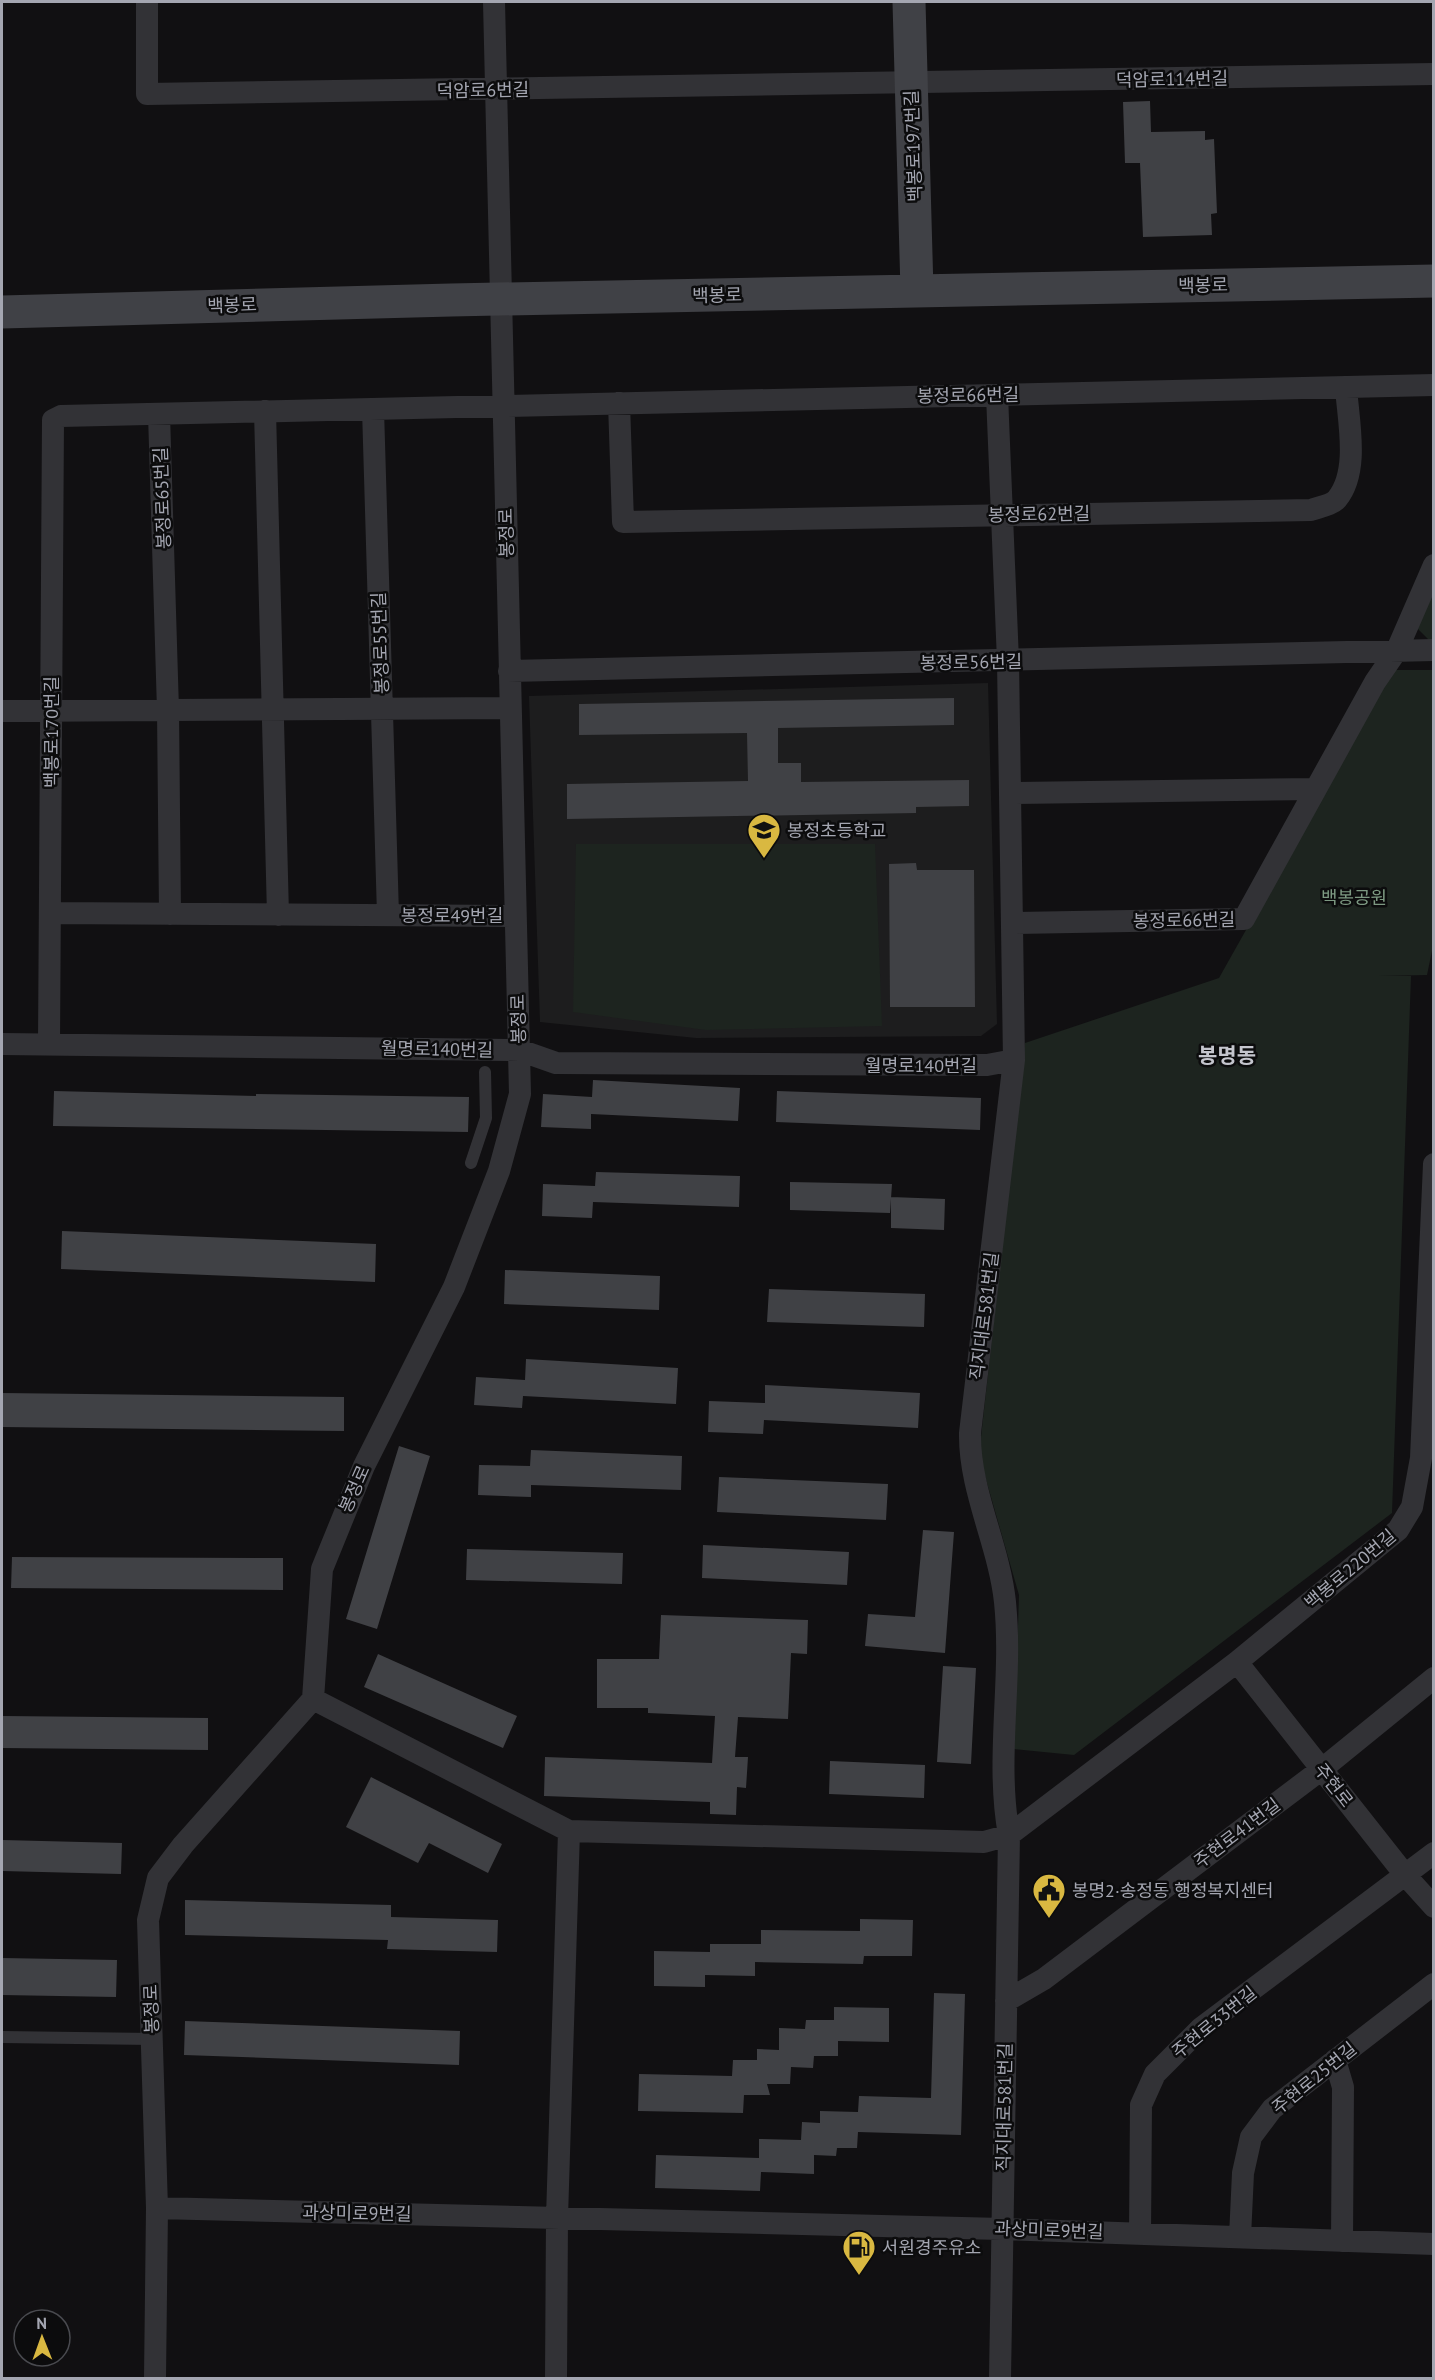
<svg xmlns="http://www.w3.org/2000/svg" width="1435" height="2380" font-family="'PT Sans','Noto Sans KR',sans-serif">
<style>
.built{fill:#1d1d1e}
.green{fill:#1d241f}
.building{fill:#404145}
.lines{fill:none;stroke-linecap:round;stroke-linejoin:round}
.lane{stroke:#323236;stroke-width:12}
.street{stroke:#323236;stroke-width:22}
.secondary{stroke:#404146;stroke-width:33}
.labels{text-anchor:middle;dominant-baseline:central;stroke-width:5;stroke-linejoin:round;paint-order:stroke}
.street-label{font-size:18px;fill:#a4a6b1;stroke:#0c0c0d}
.poi-label{font-size:18px;fill:#a4a6b1;stroke:#0c0c0d;text-anchor:start}
.park-label{font-size:18px;fill:#7d9982;stroke:#0c0c0d}
.quarter-label{font-size:21px;font-weight:bold;fill:#c4c5cd;stroke:#0c0c0d}
</style>
<rect width="100%" height="100%" fill="#111012"/>
<path class="built" d="M 988,683 L 997,1024 L 981,1036 L 696,1038 L 540,1022 L 529,696 Z"/>
<path class="green" d="M 1433,580 L 1433,644 L 1416,627 Z
M 1392,670 L 1433,670 L 1433,946 L 1427,975 L 1379,976 L 1411,976 L 1392,1513 L 1074,1755 L 1014,1749 L 1019,1595 L 979,1455 L 1025,1043 L 1219,978 Z
M 576,844 L 875,844 L 882,1026 L 706,1030 L 573,1012 Z"/>
<path class="building" d="M 1150,101 L 1151,132 L 1205,131 L 1205,140 L 1214,139 L 1217,213 L 1211,214 L 1212,235 L 1143,237 L 1140,163 L 1125,163 L 1123,102 Z
M 954,698 L 954,725 L 778,728 L 778,763 L 801,763 L 801,782 L 969,780 L 969,806 L 916,807 L 916,813 L 567,819 L 567,784 L 748,781 L 747,733 L 579,735 L 579,704 Z
M 916,863 L 917,870 L 974,870 L 975,1007 L 890,1007 L 889,864 Z
M 593,1080 L 740,1088 L 738,1121 L 591,1114 L 591,1129 L 541,1127 L 543,1094 L 592,1097 Z
M 54,1091 L 256,1096 L 256,1094 L 469,1097 L 468,1132 L 53,1126 Z
M 777,1091 L 981,1098 L 980,1130 L 776,1122 Z
M 596,1172 L 740,1176 L 739,1207 L 593,1202 L 592,1218 L 542,1216 L 543,1184 L 595,1186 Z
M 790,1182 L 892,1184 L 890,1213 L 790,1210 Z
M 891,1197 L 945,1199 L 944,1230 L 891,1228 Z
M 62,1231 L 376,1244 L 375,1282 L 61,1269 Z
M 505,1270 L 660,1276 L 659,1310 L 504,1304 Z
M 769,1289 L 925,1294 L 924,1327 L 767,1322 Z
M 526,1359 L 678,1368 L 676,1404 L 523,1396 L 522,1408 L 474,1405 L 476,1377 L 525,1380 Z
M 765,1385 L 920,1393 L 918,1428 L 764,1420 L 763,1434 L 708,1432 L 709,1401 L 765,1403 Z
M 2,1393 L 344,1397 L 344,1431 L 2,1427 Z
M 399,1446 L 430,1456 L 377,1629 L 346,1619 Z
M 531,1450 L 682,1456 L 681,1490 L 531,1485 L 531,1497 L 478,1495 L 479,1465 L 530,1466 Z
M 719,1477 L 888,1484 L 886,1520 L 717,1512 Z
M 923,1530 L 954,1532 L 945,1653 L 865,1646 L 868,1614 L 915,1617 Z
M 703,1545 L 849,1552 L 847,1585 L 702,1578 Z
M 467,1549 L 623,1553 L 622,1584 L 466,1580 Z
M 12,1557 L 283,1558 L 283,1590 L 11,1588 Z
M 661,1615 L 808,1620 L 807,1654 L 791,1653 L 788,1719 L 738,1717 L 735,1757 L 748,1757 L 746,1788 L 737,1787 L 736,1815 L 710,1814 L 710,1802 L 544,1796 L 545,1757 L 712,1763 L 715,1716 L 648,1713 L 648,1708 L 597,1708 L 597,1659 L 659,1659 Z
M 378,1654 L 517,1716 L 503,1748 L 364,1687 Z
M 943,1666 L 976,1668 L 971,1764 L 937,1762 Z
M 2,1716 L 208,1718 L 208,1750 L 2,1748 Z
M 830,1761 L 925,1765 L 924,1798 L 829,1794 Z
M 371,1777 L 502,1844 L 488,1873 L 429,1843 L 418,1863 L 346,1827 Z
M 2,1840 L 122,1843 L 121,1874 L 2,1871 Z
M 185,1900 L 391,1905 L 391,1917 L 498,1920 L 497,1952 L 387,1949 L 388,1940 L 185,1935 Z
M 860,1919 L 913,1920 L 912,1956 L 864,1956 L 863,1964 L 755,1962 L 755,1976 L 705,1975 L 705,1987 L 654,1986 L 654,1951 L 710,1952 L 710,1944 L 761,1944 L 761,1930 L 860,1931 Z
M 2,1958 L 117,1960 L 116,1997 L 2,1995 Z
M 934,1993 L 965,1994 L 961,2135 L 858,2132 L 857,2148 L 837,2148 L 836,2156 L 814,2155 L 814,2174 L 761,2172 L 760,2191 L 655,2188 L 656,2155 L 759,2158 L 759,2139 L 801,2140 L 802,2122 L 820,2123 L 820,2111 L 858,2112 L 859,2096 L 931,2098 Z
M 834,2007 L 889,2008 L 889,2042 L 838,2041 L 838,2056 L 814,2056 L 813,2068 L 791,2067 L 790,2084 L 767,2084 L 770,2095 L 744,2095 L 743,2113 L 638,2111 L 639,2074 L 732,2076 L 733,2060 L 757,2060 L 757,2049 L 779,2050 L 779,2028 L 805,2029 L 806,2020 L 834,2020 Z
M 185,2021 L 460,2031 L 459,2065 L 184,2055 Z"/>
<g class="lines">
<path class="lane" d="M 471,1163 L 486,1118 L 485,1072
M 2,2037 L 152,2039"/>
<path class="street" d="M 147,2 L 147,94 L 1434,74
M 997,395 L 1008,661 L 1014,1060 L 970,1433 C 969,1490 999,1545 1005,1602 C 1013,1680 995,1758 1009,1835 L 1000,2378
M 619,403 L 623,522 L 1311,510 C 1319,507 1332,505 1337,499 C 1360,471 1348,420 1346,387
M 373,409 L 388,915
M 265,411 L 278,915
M 159,414 L 168,710 L 170,914
M 509,671 L 1434,650
M 2,711 L 510,708
M 1010,793 L 1316,789
M 50,913 L 515,916
M 1012,923 L 1244,919 L 1375,682 L 1397,650 L 1434,565
M 2,1044 L 519,1050 L 556,1063 L 987,1065 L 1014,1060
M 49,1044 L 53,420 L 61,416 L 1434,385
M 1237,1662 L 1406,1876 L 1434,1907
M 313,1699 L 569,1831 L 984,1842 L 1009,1835 L 1237,1662 L 1398,1530 L 1412,1507 L 1421,1458 L 1434,1164
M 1006,2001 L 1044,1979 L 1322,1769 L 1434,1678
M 1335,2060 L 1343,2087 L 1342,2241
M 157,2208 L 1002,2229 L 1434,2244
M 1140,2234 L 1141,2105 L 1155,2074 L 1201,2028 L 1434,1853
M 1240,2237 L 1243,2173 L 1251,2137 L 1272,2109 L 1434,1984
M 155,2378 L 157,2208 L 148,1920 L 158,1878 L 183,1845 L 313,1699 L 322,1569 L 364,1466 L 454,1287 L 499,1171 L 520,1094 L 494,2
M 556,2378 L 557,2218 L 569,1831"/>
<path class="secondary" d="M 909,2 L 917,291
M 2,312 L 451,300 L 1434,281"/>
</g>
<defs>
<symbol id="school-pin" viewBox="-11 -11 22 30"><path d="M0 17L-7.5 6A9.5 9.5 0 1 1 7.5 6Z" fill="#d9b841" stroke="#0c0c0d"/><path d="M0-5L7-2L0 1L-7-2ZM-4 1L0 2.5L4 1V4Q0 6-4 4Z" fill="#111"/></symbol>
<symbol id="civic-pin" viewBox="-11 -11 22 30"><path d="M0 17L-7.5 6A9.5 9.5 0 1 1 7.5 6Z" fill="#d9b841" stroke="#0c0c0d"/><path d="M-.6-6.5H3V-4.5H.6V-3L4-1V1h2V6H-6V1h2V-1L-.6-3ZM-1.2 2.5V6h2.4V2.5Z" fill="#111"/></symbol>
<symbol id="fuel-pin" viewBox="-11 -11 22 30"><path d="M0 17L-7.5 6A9.5 9.5 0 1 1 7.5 6Z" fill="#d9b841" stroke="#0c0c0d"/><path d="M-5.5-6h7V0h2V4h1.3V-2.5L3-4.5l.8-.8L6-3V5H2.5V1h-1V6h-7ZM-4.2-4.7v3.2H.2V-4.7Z" fill="#111"/></symbol>
</defs>
<g fill-rule="evenodd">
<use href="#school-pin" x="745" y="811" width="38" height="52"/>
<use href="#civic-pin" x="1030" y="1871" width="38" height="52"/>
<use href="#fuel-pin" x="840" y="2228" width="38" height="52"/>
</g>
<g class="labels">
<g class="street-label">
<text transform="translate(1172 79) rotate(-1)">덕암로114번길</text>
<text transform="translate(483 90) rotate(-1)">덕암로6번길</text>
<text transform="translate(913 146) rotate(-92)">백봉로197번길</text>
<text transform="translate(1203 285) rotate(-1)">백봉로</text>
<text transform="translate(717 295) rotate(-1)">백봉로</text>
<text transform="translate(232 305) rotate(-2)">백봉로</text>
<text transform="translate(968 395) rotate(-1)">봉정로66번길</text>
<text transform="translate(162 498) rotate(-92)">봉정로65번길</text>
<text transform="translate(1039 514) rotate(-1)">봉정로62번길</text>
<text transform="translate(506 533) rotate(-91)">봉정로</text>
<text transform="translate(380 643) rotate(-92)">봉정로55번길</text>
<text transform="translate(971 662) rotate(-1)">봉정로56번길</text>
<text transform="translate(51 732) rotate(-90)">백봉로170번길</text>
<text x="452" y="915">봉정로49번길</text>
<text transform="translate(1184 920) rotate(-1)">봉정로66번길</text>
<text transform="translate(518 1019) rotate(-91)">봉정로</text>
<text transform="translate(437 1049) rotate(1)">월명로140번길</text>
<text x="921" y="1065">월명로140번길</text>
<text transform="translate(984 1316) rotate(-83)">직지대로581번길</text>
<text transform="translate(354 1489) rotate(-66)">봉정로</text>
<text transform="translate(1350 1569) rotate(-40)">백봉로220번길</text>
<text transform="translate(1334 1785) rotate(52)">주현로</text>
<text transform="translate(1237 1833) rotate(-37)">주현로41번길</text>
<text transform="translate(151 2009) rotate(-92)">봉정로</text>
<text transform="translate(1214 2022) rotate(-39)">주현로33번길</text>
<text transform="translate(1314 2078) rotate(-39)">주현로25번길</text>
<text transform="translate(1004 2107) rotate(-89)">직지대로581번길</text>
<text transform="translate(357 2213) rotate(1)">과상미로9번길</text>
<text transform="translate(1049 2230) rotate(2)">과상미로9번길</text>
</g>
<g class="poi-label">
<text x="787" y="830">봉정초등학교</text>
<text x="1072" y="1890">봉명2·송정동 행정복지센터</text>
<text x="882" y="2247">서원경주유소</text>
</g>
<g class="park-label">
<text x="1354" y="897">백봉공원</text>
</g>
<g class="quarter-label">
<text x="1227" y="1055">봉명동</text>
</g>
</g>
<rect width="1435" height="2380" fill="none" stroke="#a4a6b1" stroke-width="6"/>
<g transform="translate(42 2338) rotate(359)"><circle r="28" fill="#0c0c0d" stroke="#494a4f" stroke-width="1.5"/>
<path d="M0-4.5L10 22L0 15L-10 22Z" fill="#d9b841"/>
<text y="-9" font-size="16" font-weight="bold" text-anchor="middle" fill="#a4a6b1">N</text>
</g>
</svg>
